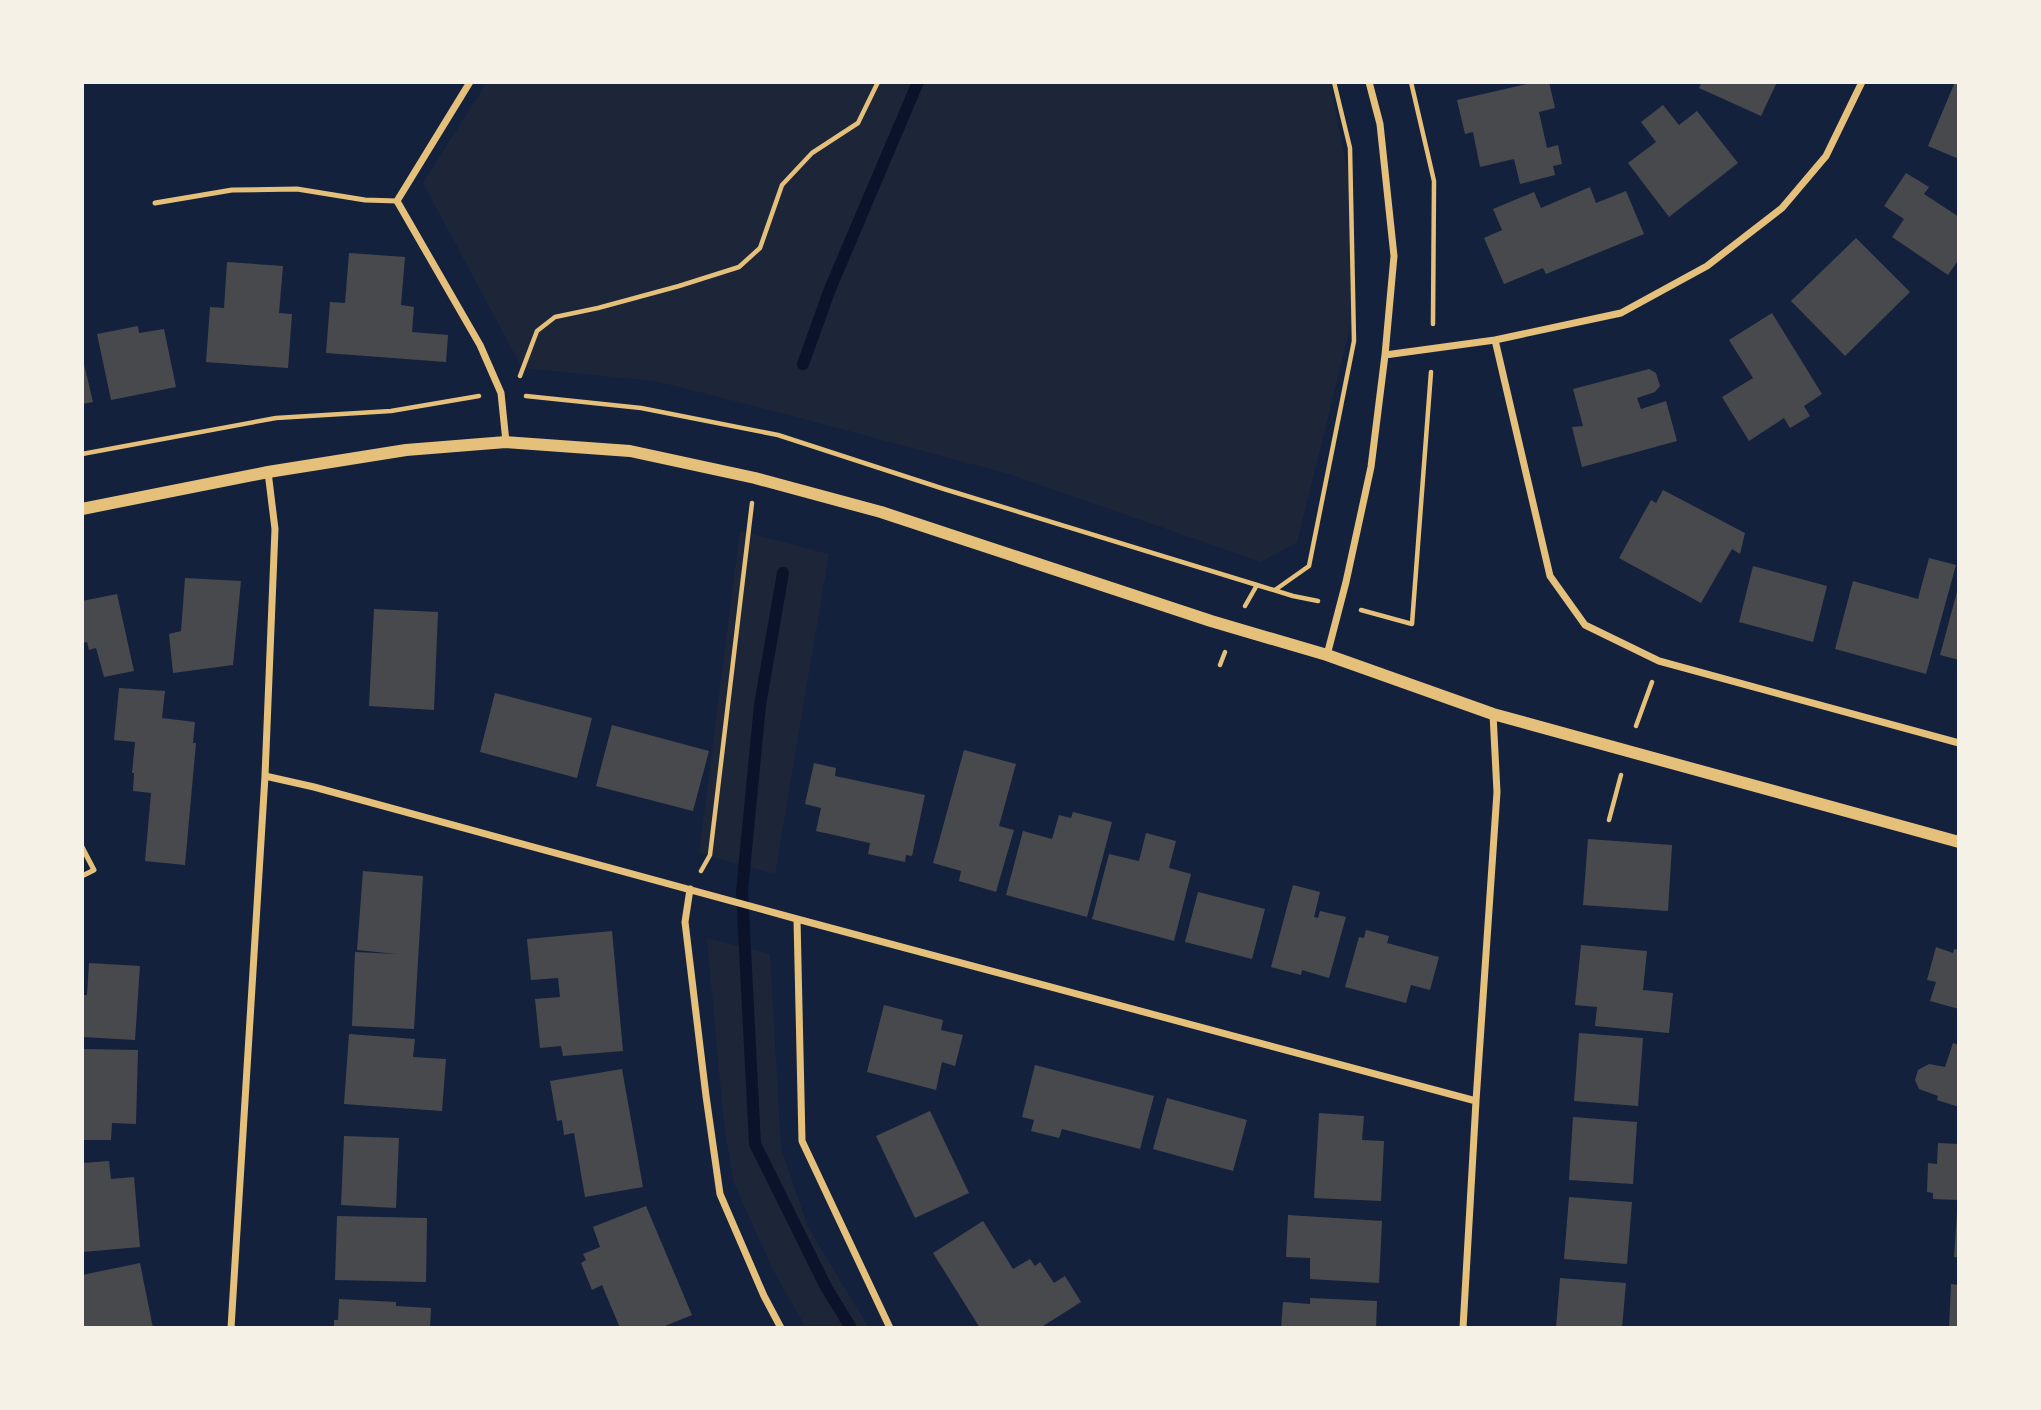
<svg xmlns="http://www.w3.org/2000/svg" width="2041" height="1410" font-family="Merriweather,serif">
<style>
.green{fill:#1d2539}
.lines{fill:none;stroke-linecap:round;stroke-linejoin:round}
.stream{stroke:#0b132b;stroke-width:12}
.building{fill:#48494c}
.path{stroke:#e5c07b;stroke-width:4.5}
.service{stroke:#e5c07b;stroke-width:5}
.minor{stroke:#e5c07b;stroke-width:7}
.tertiary{stroke:#e5c07b;stroke-width:12}
</style>
<rect width="100%" height="100%" fill="#14213d"/>
<path class="green" d="M 487,82 L 1330,82 L 1350,183 L 1352,320 L 1297,542 L 1261,562 L 1009,474 L 770,410 L 655,381 L 522,368 L 423,183 Z
M 740,531 L 829,554 L 775,874 L 699,853 Z
M 707,938 L 770,954 L 781,1148 L 808,1227 L 869,1328 L 806,1328 L 773,1270 L 733,1181 L 723,1115 Z"/>
<g class="lines">
<path class="stream" d="M 803,364 L 830,289 L 918,82
M 783,573 L 760,705 L 742,891 L 755,1144 L 826,1287 L 851,1328"/>
</g>
<path class="building" d="M 1536,82 L 1549,82 L 1555,108 L 1539,112 L 1547,148 L 1558,145 L 1562,164 L 1553,166 L 1555,175 L 1520,184 L 1514,159 L 1480,167 L 1473,132 L 1465,134 L 1457,100 Z
M 1702,82 L 1777,82 L 1761,116 L 1699,88 Z
M 1955,82 L 1959,82 L 1959,159 L 1928,146 Z
M 1663,105 L 1679,125 L 1697,111 L 1738,163 L 1669,217 L 1628,163 L 1656,142 L 1641,122 Z
M 1906,173 L 1929,187 L 1924,194 L 1959,217 L 1959,259 L 1948,275 L 1892,237 L 1904,219 L 1884,206 Z
M 1590,187 L 1596,203 L 1626,191 L 1644,234 L 1546,274 L 1543,268 L 1504,284 L 1484,238 L 1502,230 L 1493,209 L 1534,192 L 1541,208 Z
M 1856,238 L 1910,292 L 1845,356 L 1791,301 Z
M 349,253 L 405,257 L 401,305 L 414,307 L 412,332 L 448,335 L 446,362 L 326,353 L 330,302 L 345,303 Z
M 227,262 L 283,266 L 279,313 L 292,314 L 288,368 L 206,362 L 210,307 L 224,308 Z
M 1772,313 L 1822,394 L 1804,406 L 1810,416 L 1790,428 L 1784,418 L 1749,441 L 1722,397 L 1753,378 L 1729,340 Z
M 138,326 L 139,333 L 164,329 L 176,387 L 111,400 L 97,334 Z
M 82,356 L 93,402 L 82,404 Z
M 1649,369 L 1656,373 L 1660,386 L 1655,392 L 1637,398 L 1641,409 L 1666,401 L 1677,441 L 1582,467 L 1572,427 L 1583,426 L 1573,389 Z
M 1663,490 L 1745,533 L 1740,554 L 1732,549 L 1701,603 L 1619,558 L 1651,500 L 1656,503 Z
M 1929,558 L 1956,565 L 1926,674 L 1835,649 L 1853,581 L 1918,599 Z
M 1753,566 L 1827,586 L 1813,642 L 1739,622 Z
M 185,578 L 241,581 L 233,665 L 173,673 L 169,634 L 181,631 Z
M 1958,588 L 1959,588 L 1959,660 L 1940,655 Z
M 117,594 L 134,671 L 104,677 L 96,648 L 89,650 L 87,642 L 82,643 L 82,601 Z
M 374,609 L 438,612 L 434,710 L 369,706 Z
M 119,688 L 165,691 L 162,718 L 195,722 L 193,743 L 196,743 L 185,865 L 145,861 L 151,793 L 133,791 L 134,773 L 132,773 L 135,742 L 114,740 Z
M 495,693 L 592,718 L 577,778 L 480,752 Z
M 612,725 L 709,751 L 693,811 L 596,786 Z
M 964,750 L 1016,764 L 999,826 L 1014,830 L 996,892 L 959,881 L 961,871 L 933,863 Z
M 814,763 L 836,768 L 835,776 L 925,795 L 912,856 L 906,855 L 905,862 L 868,854 L 870,843 L 816,831 L 821,808 L 805,804 Z
M 1073,812 L 1112,822 L 1087,917 L 1006,895 L 1023,831 L 1052,839 L 1059,815 L 1071,818 Z
M 1146,833 L 1176,841 L 1169,868 L 1191,874 L 1174,941 L 1092,919 L 1109,854 L 1139,861 Z
M 1588,839 L 1672,845 L 1668,911 L 1583,905 Z
M 363,871 L 423,876 L 414,1029 L 352,1026 L 355,952 L 397,954 L 357,950 Z
M 1293,885 L 1320,892 L 1314,917 L 1318,918 L 1320,911 L 1346,917 L 1329,978 L 1302,970 L 1301,975 L 1271,967 Z
M 1198,892 L 1265,909 L 1252,959 L 1185,942 Z
M 1366,930 L 1389,936 L 1387,943 L 1439,957 L 1430,990 L 1411,985 L 1406,1003 L 1345,987 L 1359,937 L 1364,938 Z
M 612,931 L 623,1051 L 563,1056 L 561,1046 L 540,1048 L 535,999 L 560,997 L 558,978 L 531,980 L 527,939 Z
M 1581,945 L 1647,951 L 1643,990 L 1673,993 L 1669,1033 L 1595,1026 L 1597,1007 L 1575,1005 Z
M 1936,947 L 1953,953 L 1954,949 L 1959,950 L 1959,1009 L 1930,1001 L 1936,982 L 1927,980 Z
M 89,963 L 140,966 L 135,1040 L 82,1037 L 82,995 L 87,995 Z
M 884,1005 L 943,1020 L 941,1030 L 963,1035 L 955,1066 L 942,1062 L 936,1090 L 867,1072 Z
M 1579,1033 L 1643,1038 L 1638,1106 L 1574,1101 Z
M 349,1034 L 415,1039 L 413,1057 L 446,1059 L 442,1111 L 344,1104 Z
M 1953,1043 L 1959,1045 L 1959,1107 L 1937,1100 L 1938,1096 L 1919,1089 L 1915,1080 L 1918,1070 L 1929,1064 L 1945,1067 Z
M 82,1049 L 138,1050 L 136,1124 L 112,1123 L 111,1140 L 82,1140 Z
M 1035,1065 L 1154,1096 L 1140,1149 L 1062,1129 L 1059,1138 L 1031,1131 L 1034,1120 L 1022,1117 Z
M 622,1069 L 643,1187 L 585,1197 L 574,1133 L 564,1135 L 562,1120 L 557,1121 L 550,1081 Z
M 1167,1098 L 1247,1120 L 1233,1171 L 1153,1149 Z
M 930,1111 L 969,1193 L 915,1218 L 876,1136 Z
M 1319,1113 L 1364,1116 L 1362,1140 L 1384,1141 L 1381,1201 L 1314,1198 Z
M 1573,1117 L 1637,1122 L 1633,1184 L 1569,1180 Z
M 344,1136 L 399,1138 L 396,1208 L 341,1205 Z
M 1938,1143 L 1959,1144 L 1959,1200 L 1933,1199 L 1933,1193 L 1927,1192 L 1928,1163 L 1937,1164 Z
M 109,1161 L 111,1179 L 134,1177 L 140,1247 L 82,1252 L 82,1163 Z
M 1569,1197 L 1632,1202 L 1627,1264 L 1564,1259 Z
M 646,1206 L 692,1315 L 660,1328 L 620,1328 L 602,1285 L 592,1290 L 581,1263 L 586,1260 L 583,1254 L 600,1247 L 593,1227 Z
M 1957,1211 L 1959,1211 L 1959,1258 L 1954,1257 Z
M 1288,1215 L 1382,1221 L 1379,1283 L 1310,1279 L 1310,1258 L 1286,1257 Z
M 337,1216 L 427,1218 L 426,1282 L 335,1280 Z
M 983,1221 L 1013,1269 L 1030,1259 L 1035,1266 L 1040,1262 L 1054,1283 L 1065,1276 L 1081,1302 L 1040,1328 L 980,1328 L 933,1253 Z
M 140,1263 L 153,1328 L 82,1328 L 82,1275 Z
M 1560,1278 L 1626,1283 L 1622,1328 L 1556,1328 Z
M 1951,1284 L 1959,1285 L 1959,1328 L 1949,1328 Z
M 1310,1298 L 1377,1301 L 1376,1328 L 1281,1328 L 1283,1302 L 1310,1304 Z
M 339,1299 L 396,1302 L 396,1306 L 431,1308 L 430,1328 L 334,1328 L 334,1320 L 338,1320 Z"/>
<g class="lines">
<path class="path" d="M 1411,82 L 1434,181 L 1433,324
M 520,376 L 537,331 L 555,317 L 598,308 L 679,286 L 739,267 L 760,248 L 782,185 L 812,153 L 858,123 L 878,82
M 526,396 L 641,408 L 778,435 L 944,489 L 1257,585 L 1293,596 L 1318,601
M 82,454 L 276,418 L 391,411 L 479,396
M 1275,590 L 1309,566 L 1354,341 L 1350,148 L 1334,82
M 1245,606 L 1257,585
M 1361,610 L 1412,624 L 1431,372
M 1220,665 L 1225,652
M 1636,726 L 1652,682
M 1609,820 L 1621,775
M 701,871 L 710,855 L 752,503"/>
<path class="service" d="M 155,203 L 232,190 L 297,189 L 365,200 L 397,201
M 82,847 L 94,870 L 82,876"/>
<path class="minor" d="M 470,82 L 397,201 L 480,345 L 501,393 L 506,442
M 1495,340 L 1550,576 L 1585,625 L 1659,661 L 1959,743
M 1385,355 L 1495,340 L 1621,313 L 1707,266 L 1782,208 L 1826,156 L 1862,82
M 1327,655 L 1346,582 L 1371,467 L 1385,355 L 1394,256 L 1380,124 L 1369,82
M 265,776 L 314,787 L 797,919 L 1476,1101
M 690,889 L 685,922 L 706,1096 L 720,1194 L 764,1296 L 781,1328
M 797,919 L 802,1141 L 890,1328
M 231,1328 L 265,776 L 275,529 L 268,472
M 1463,1328 L 1476,1101 L 1497,792 L 1493,714"/>
<path class="tertiary" d="M 82,509 L 268,472 L 406,450 L 506,442 L 630,451 L 755,478 L 881,512 L 1211,621 L 1327,655 L 1493,714 L 1959,842"/>
</g>
<rect width="2041" height="1410" fill="none" stroke="#f6f1e7" stroke-width="168"/>
</svg>
